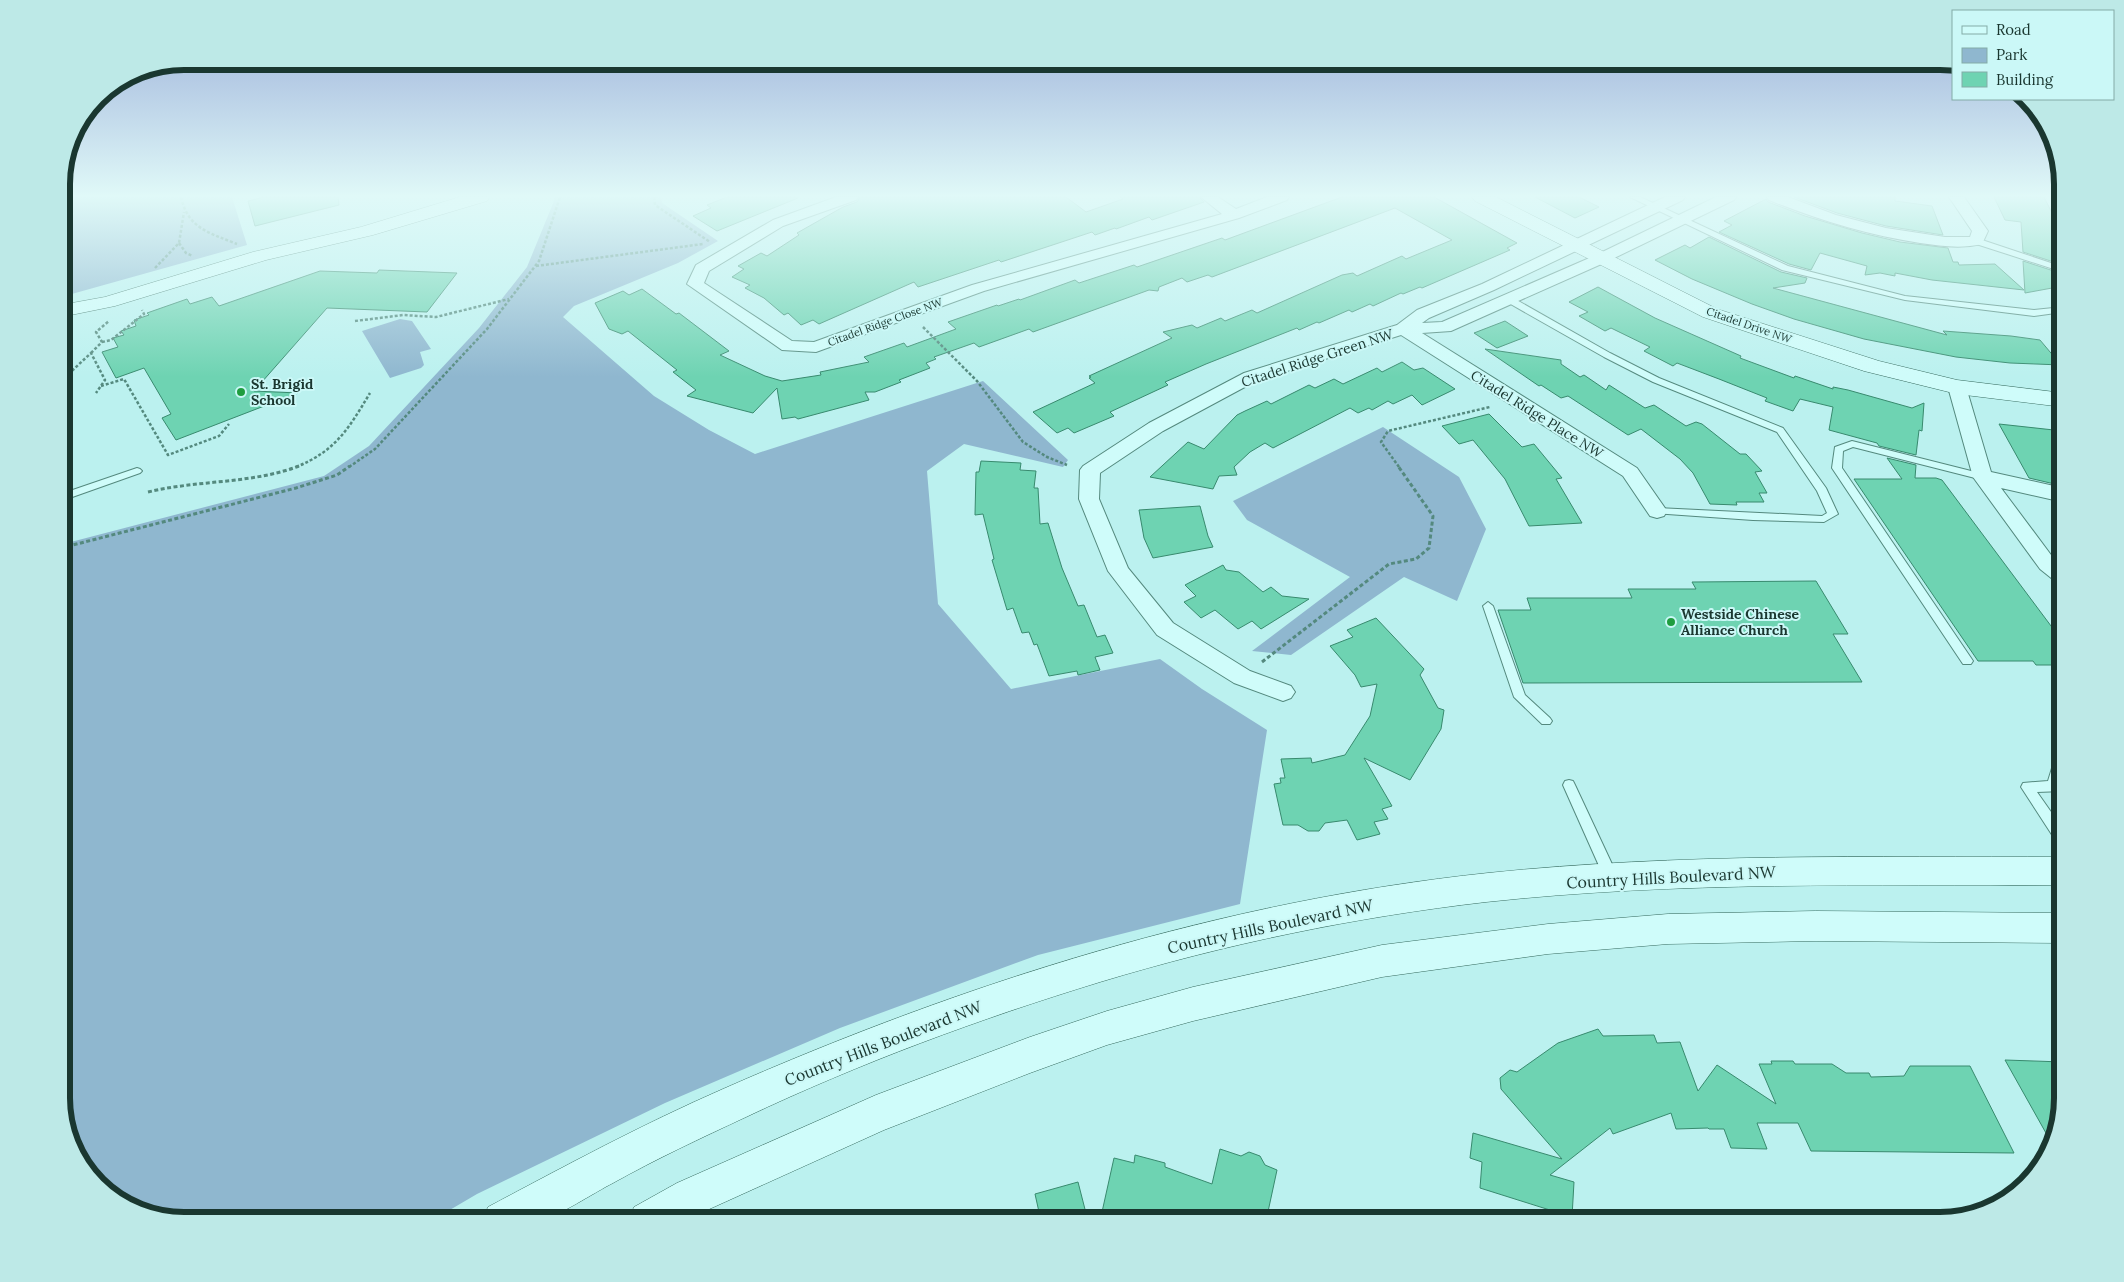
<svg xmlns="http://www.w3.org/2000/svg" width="2124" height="1282" font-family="Lora,serif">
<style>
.green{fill:#8fb7cf}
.building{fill:#6ed3b2;stroke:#388a6e}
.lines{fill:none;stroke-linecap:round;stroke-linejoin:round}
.lane-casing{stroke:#54897e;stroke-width:2}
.street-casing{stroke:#54897e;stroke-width:2}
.secondary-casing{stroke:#376b5f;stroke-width:1}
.path-far1{stroke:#54897e;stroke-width:2.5;stroke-dasharray:3 2;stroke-linecap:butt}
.path{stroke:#54897e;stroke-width:3;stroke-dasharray:4 2.5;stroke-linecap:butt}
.lane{fill:#cffcfa;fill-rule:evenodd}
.street{fill:#cffcfa;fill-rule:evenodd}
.secondary{fill:#cffcfa;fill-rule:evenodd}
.poi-dot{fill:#1f9d3f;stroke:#cbf8f7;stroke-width:2}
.labels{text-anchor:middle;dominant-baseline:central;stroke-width:4;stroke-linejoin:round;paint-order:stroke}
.far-street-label{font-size:11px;fill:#1a3730;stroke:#cbf8f7}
.street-label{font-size:14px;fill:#1a3730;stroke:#cbf8f7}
.poi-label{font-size:14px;font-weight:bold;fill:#1a3730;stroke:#cbf8f7;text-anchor:start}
.near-street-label{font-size:16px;fill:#1a3730;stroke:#cbf8f7}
.rim{fill:none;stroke:#1a3730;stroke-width:6}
</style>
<rect width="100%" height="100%" fill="#bbf1ef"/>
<path class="green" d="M 61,197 L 232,197 L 247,245 L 61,297 L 61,220 L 74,214 L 61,200 Z
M 554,197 L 661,197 L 662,203 L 718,241 L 678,263 L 574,306 L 563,317 L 654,396 L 709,430 L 755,454 L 983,381 L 1068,460 L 1063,467 L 964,444 L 927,471 L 938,604 L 1011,689 L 1160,659 L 1202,689 L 1267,730 L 1240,904 L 1038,955 L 840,1028 L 665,1103 L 477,1194 L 431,1221 L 184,1221 L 122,1204 L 78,1160 L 61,1106 L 61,538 L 67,543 L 324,476 L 369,446 L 479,328 L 527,267 L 554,201 Z
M 400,319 L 412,321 L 431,349 L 420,352 L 424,365 L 421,368 L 390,378 L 362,331 Z
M 1383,427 L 1459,477 L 1486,529 L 1457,601 L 1404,577 L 1291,655 L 1252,651 L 1350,577 L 1247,520 L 1233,501 Z"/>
<path class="building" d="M 264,197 L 338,197 L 339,205 L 255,226 L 248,201 Z
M 727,197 L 798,197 L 798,198 L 717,231 L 693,216 L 711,208 L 707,205 Z
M 860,197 L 1066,197 L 1086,212 L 1123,199 L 1120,197 L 1199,197 L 1204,202 L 1152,220 L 1149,217 L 1116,229 L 1115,228 L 1095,235 L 1092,232 L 1001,262 L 999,260 L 918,287 L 914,282 L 819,324 L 813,320 L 801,325 L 788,313 L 784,315 L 764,298 L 745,288 L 750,285 L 732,277 L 744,269 L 738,266 L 761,253 L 767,256 L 799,235 L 797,233 L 843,207 L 857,202 Z
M 1342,197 L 1434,197 L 1517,243 L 1507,248 L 1510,250 L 1422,288 L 1420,287 L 1403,294 L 1401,293 L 1373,306 L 1370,304 L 1352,312 L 1349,310 L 1319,323 L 1317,322 L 1299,330 L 1297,328 L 1206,364 L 1165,382 L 1168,385 L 1110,412 L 1114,416 L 1074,433 L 1068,428 L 1057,433 L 1033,412 L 1095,383 L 1089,378 L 1091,377 L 1089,376 L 1172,338 L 1163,332 L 1192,325 L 1197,328 L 1221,318 L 1225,321 L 1252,310 L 1257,313 L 1342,275 L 1353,273 L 1357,276 L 1402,256 L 1406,259 L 1452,240 L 1395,208 L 1212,277 L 1208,275 L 1187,282 L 1182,278 L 1159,287 L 1158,291 L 1149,290 L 1033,332 L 1029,329 L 979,347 L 974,343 L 934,357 L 936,359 L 926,363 L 930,368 L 899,380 L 901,382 L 875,392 L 865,392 L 869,400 L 798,419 L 795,417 L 782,419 L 777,388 L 753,413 L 687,396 L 696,390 L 673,372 L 677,370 L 628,331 L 622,334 L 609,329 L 595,303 L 623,291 L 629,295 L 642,289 L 676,314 L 679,313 L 729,351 L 720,355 L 765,376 L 782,381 L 821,375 L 820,372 L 869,362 L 864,357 L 904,343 L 907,347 L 956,329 L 948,322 L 997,305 L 998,306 L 1019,299 L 1020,300 L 1075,280 L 1079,283 L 1134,265 L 1137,267 L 1222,238 L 1225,240 Z
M 1535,197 L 1579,197 L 1599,207 L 1575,218 Z
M 1794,197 L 1895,197 L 1895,201 L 1932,206 L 1943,235 L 1886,226 L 1837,213 Z
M 1994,197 L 2044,197 L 2052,213 L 2063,217 L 2063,265 L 2023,252 L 2021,222 L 2005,220 Z
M 1766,199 L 1768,202 L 1805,216 L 1862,233 L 1900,242 L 1948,248 L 1953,262 L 1958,262 L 1959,265 L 1995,264 L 2024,290 L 1932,280 L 1895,273 L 1895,276 L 1880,273 L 1865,275 L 1867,266 L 1820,253 L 1811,270 L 1789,264 L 1719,232 L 1732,225 L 1724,221 Z
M 1709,237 L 1781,272 L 1807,278 L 1805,283 L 1773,288 L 1947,335 L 1943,331 L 2011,336 L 2040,340 L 2061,365 L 2010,363 L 1956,357 L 1864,339 L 1794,319 L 1752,304 L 1692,279 L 1655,260 L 1685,245 L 1690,248 Z
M 2023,261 L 2063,274 L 2063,286 L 2025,293 Z
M 379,270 L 457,273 L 427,312 L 327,308 L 254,391 L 298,393 L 176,440 L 162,418 L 171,414 L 144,368 L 116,378 L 102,352 L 118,347 L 113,338 L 124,335 L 121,331 L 136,326 L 134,320 L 149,315 L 147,313 L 187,299 L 190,304 L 212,297 L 219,306 L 320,271 L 377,273 Z
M 1598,287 L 1655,318 L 1741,356 L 1740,358 L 1794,378 L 1795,376 L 1833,389 L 1833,387 L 1848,390 L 1912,408 L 1924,403 L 1922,431 L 1919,430 L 1916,455 L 1879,446 L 1877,443 L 1829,430 L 1833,407 L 1800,399 L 1793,411 L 1765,401 L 1767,398 L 1719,379 L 1677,363 L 1673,366 L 1644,351 L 1650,347 L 1611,328 L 1605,331 L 1579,316 L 1588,312 L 1569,302 Z
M 1505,321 L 1528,336 L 1497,348 L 1474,333 Z
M 1485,349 L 1561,360 L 1561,364 L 1580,377 L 1584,375 L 1606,390 L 1609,385 L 1645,408 L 1654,405 L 1686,426 L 1696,422 L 1702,424 L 1740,454 L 1746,454 L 1762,471 L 1755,472 L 1767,493 L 1759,493 L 1764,502 L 1736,502 L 1737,505 L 1710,504 L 1693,473 L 1680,459 L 1641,429 L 1628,435 L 1568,396 L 1561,398 L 1541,385 L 1539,386 Z
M 1402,362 L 1414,370 L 1423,368 L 1455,389 L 1422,405 L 1412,395 L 1393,404 L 1388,401 L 1372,410 L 1369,408 L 1358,413 L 1350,408 L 1273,448 L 1265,443 L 1250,452 L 1234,467 L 1237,475 L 1219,476 L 1213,489 L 1150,477 L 1188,442 L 1204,449 L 1237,415 L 1245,411 L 1267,401 L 1271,404 L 1309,385 L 1315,388 L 1334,379 L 1343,384 L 1377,368 L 1382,372 Z
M 1489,414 L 1522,447 L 1534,444 L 1562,478 L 1556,479 L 1582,523 L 1529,526 L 1505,479 L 1473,440 L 1459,444 L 1442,426 Z
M 1999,424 L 2063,431 L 2063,486 L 2029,478 Z
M 1887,458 L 1916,465 L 1915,478 L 1936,478 L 1942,480 L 2063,642 L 2063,665 L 2036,665 L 2033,661 L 1978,661 L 1854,479 L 1902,479 Z
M 981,461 L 1021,463 L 1020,470 L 1036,471 L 1034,488 L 1038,488 L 1040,524 L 1048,523 L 1062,568 L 1078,606 L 1084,605 L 1097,637 L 1105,635 L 1113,653 L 1095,657 L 1100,670 L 1078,675 L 1077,671 L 1049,676 L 1037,644 L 1034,645 L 1029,632 L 1022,633 L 1013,608 L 1007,610 L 992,560 L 994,559 L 983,514 L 975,515 L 976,472 L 979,472 Z
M 1200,506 L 1208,536 L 1213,547 L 1153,558 L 1144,538 L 1139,510 Z
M 1223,565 L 1226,570 L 1239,572 L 1263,592 L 1271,587 L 1282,596 L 1309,599 L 1261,629 L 1252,621 L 1238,629 L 1215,610 L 1201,618 L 1184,602 L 1196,596 L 1185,585 Z
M 1816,581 L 1848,634 L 1833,634 L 1862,682 L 1523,683 L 1498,610 L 1531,610 L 1527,598 L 1632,598 L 1628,589 L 1696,589 L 1692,582 Z
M 1376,618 L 1424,669 L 1420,675 L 1438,708 L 1444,710 L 1441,729 L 1410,780 L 1364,758 L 1392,806 L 1382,809 L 1388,819 L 1374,822 L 1380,834 L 1357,840 L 1347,820 L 1325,823 L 1319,831 L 1308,831 L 1298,825 L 1283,825 L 1274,784 L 1281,783 L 1280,778 L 1285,778 L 1281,759 L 1311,758 L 1312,763 L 1345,755 L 1370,716 L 1377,684 L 1361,687 L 1355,675 L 1330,646 L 1353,637 L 1347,630 Z
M 1598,1029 L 1603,1036 L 1654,1035 L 1657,1043 L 1680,1042 L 1698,1091 L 1717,1065 L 1776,1104 L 1759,1064 L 1772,1064 L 1771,1061 L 1793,1061 L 1795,1064 L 1832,1064 L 1846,1073 L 1869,1073 L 1871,1077 L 1904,1076 L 1910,1066 L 1970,1066 L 2014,1153 L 1811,1151 L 1798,1123 L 1757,1123 L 1767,1149 L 1731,1148 L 1724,1129 L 1709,1129 L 1708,1128 L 1676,1129 L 1671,1113 L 1613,1134 L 1610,1128 L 1550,1175 L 1574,1182 L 1572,1217 L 1480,1188 L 1482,1162 L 1470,1158 L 1473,1133 L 1562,1159 L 1501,1089 L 1500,1078 L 1510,1070 L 1517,1072 L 1558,1043 Z
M 2005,1060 L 2063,1062 L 2063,1098 L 2051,1142 Z
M 1220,1149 L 1241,1156 L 1249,1152 L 1260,1156 L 1265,1165 L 1277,1170 L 1266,1221 L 1100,1221 L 1114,1158 L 1134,1163 L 1135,1155 L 1165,1163 L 1165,1167 L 1212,1184 Z
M 1078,1182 L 1088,1221 L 1041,1221 L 1035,1194 Z"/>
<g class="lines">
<defs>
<path id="lane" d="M 1630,197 L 1640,197 L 1788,266 L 1905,296 L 2034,310 L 2063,307 L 2063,312 L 2034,316 L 1905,300 L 1782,270 Z
M 1973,239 L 1979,239 L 2063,267 L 2063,272 L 1973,243 Z
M 1507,298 L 1513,298 L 1610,353 L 1659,378 L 1783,428 L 1826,488 L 1838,514 L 1824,522 L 1753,520 L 1653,513 L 1652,511 L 1657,508 L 1822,516 L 1827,513 L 1817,491 L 1777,432 L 1653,382 L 1604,357 L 1507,302 Z
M 1852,441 L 1983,474 L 1988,477 L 1983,480 L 1853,447 L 1843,451 L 1842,468 L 1971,658 L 1973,661 L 1971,664 L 1963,664 L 1832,468 L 1835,447 Z
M 137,468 L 140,469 L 142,471 L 140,473 L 61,501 L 61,494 Z
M 1488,602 L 1493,606 L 1525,695 L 1550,718 L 1552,721 L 1550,724 L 1542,724 L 1514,697 L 1483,606 Z
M 2063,747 L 2063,774 L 2061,781 L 2063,781 L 2063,791 L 2037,792 L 2063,829 L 2063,845 L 2058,844 L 2021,787 L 2023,783 L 2048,781 L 2057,752 L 2059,749 Z
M 1569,780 L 1573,781 L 1575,785 L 1618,877 L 1616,881 L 1611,883 L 1606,881 L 1604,877 L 1563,785 L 1565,781 Z"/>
<path id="street" d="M 836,197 L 858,197 L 856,200 L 783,226 L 709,271 L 704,283 L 792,341 L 814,342 L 972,285 L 1222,214 L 1201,197 L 1218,197 L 1236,209 L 1267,197 L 1289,197 L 1287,200 L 1239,218 L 984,291 L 816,352 L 782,350 L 687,284 L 696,265 L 773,220 Z
M 1665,197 L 1685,197 L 1683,200 L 1494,290 L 1429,318 L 1422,323 L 1442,322 L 1594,256 L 1716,197 L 1736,197 L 1734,200 L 1606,262 L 1451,331 L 1422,333 L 1637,468 L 1667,511 L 1664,516 L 1657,518 L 1650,516 L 1623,476 L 1401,335 L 1256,381 L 1163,431 L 1100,473 L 1099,499 L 1128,568 L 1173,623 L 1250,671 L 1291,686 L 1295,692 L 1291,698 L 1283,701 L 1234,683 L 1157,635 L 1108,571 L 1079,499 L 1080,470 L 1083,466 L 1149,423 L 1244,373 L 1397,325 L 1417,310 L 1482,284 Z
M 1767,197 L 1788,197 L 1836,215 L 1886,228 L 1945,237 L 1970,237 L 1972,231 L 1949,197 L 1964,197 L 1988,231 L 1982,244 C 1961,249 1941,246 1920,243 C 1868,235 1818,220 1769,200 Z
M 1957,382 L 1963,383 L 1966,387 L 1991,472 L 2063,488 L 2063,502 L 2001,488 L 2054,559 L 2063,565 L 2063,583 L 2055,581 L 2040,569 L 1973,477 L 1948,387 L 1951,383 Z"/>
<path id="secondary" d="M 460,197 L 490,197 L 487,201 L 373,235 L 266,260 L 115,306 L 61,317 L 61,305 L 105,297 L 253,252 L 361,227 Z
M 1472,197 L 1496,197 L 1717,309 L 1879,361 L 1957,380 L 2063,393 L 2063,407 L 1957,394 L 1864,371 L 1703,317 L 1475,201 Z
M 2063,857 L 2063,885 C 1871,886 1678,881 1486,902 C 1356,917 1225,944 1100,982 C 979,1019 860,1063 746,1117 C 701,1138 656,1159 613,1183 C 597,1191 555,1218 540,1221 C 522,1224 501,1221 482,1221 L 488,1207 C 565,1166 643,1124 723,1089 C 966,982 1223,901 1488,873 C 1679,853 1871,857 2063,857 Z
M 1816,911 L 2063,913 L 2063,943 L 1816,941 L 1668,944 L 1548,954 L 1382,977 L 1193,1021 L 1107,1045 L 1030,1073 L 884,1130 L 705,1211 L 687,1221 L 628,1221 L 634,1207 L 677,1183 L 876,1095 L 1030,1037 L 1107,1011 L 1193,987 L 1382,945 L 1548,924 L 1668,914 Z"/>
</defs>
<use href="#lane" class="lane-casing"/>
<use href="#street" class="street-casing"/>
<use href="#secondary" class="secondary-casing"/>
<path class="path-far1" d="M 181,197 C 188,229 210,233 237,244
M 654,197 L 655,205 L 710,242
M 179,243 L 186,253 L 193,256
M 536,266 L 703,244
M 155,268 L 179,243 L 184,212
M 355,321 L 403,315 L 436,317 L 509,299
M 923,327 L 977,381 L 1023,442 L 1047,457 L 1067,465
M 102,342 L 111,340 L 144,314 L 142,310
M 91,353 L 102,342 L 96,332 L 109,321
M 61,381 L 91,353 L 105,380 L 96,393
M 101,386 L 124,379 L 168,455 L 219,436 L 229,424
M 296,467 C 336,451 349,428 370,393
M 349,467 L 375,449 L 487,329 L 539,261 L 560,197
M 1399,467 L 1381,442 L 1388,431 L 1490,407"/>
<path class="path" d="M 148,492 C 197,480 252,484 299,466
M 61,548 L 296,488 L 337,475 L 350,466
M 1262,662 L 1389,564 L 1416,559 L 1429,548 L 1433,516 L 1398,466"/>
<use href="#lane" class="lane"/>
<use href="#street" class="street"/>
<use href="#secondary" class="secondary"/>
</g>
<linearGradient id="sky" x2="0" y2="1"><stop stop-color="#98acd8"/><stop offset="0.52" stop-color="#e0f9f8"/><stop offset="1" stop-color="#e0f9f8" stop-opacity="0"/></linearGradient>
<rect width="2124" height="377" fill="url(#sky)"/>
<g class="poi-dot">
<circle cx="241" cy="392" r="5"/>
<circle cx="1671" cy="622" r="5"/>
</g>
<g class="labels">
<g class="far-street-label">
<text transform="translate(885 322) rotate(-20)">Citadel Ridge Close NW</text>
<text transform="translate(1749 325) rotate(19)">Citadel Drive NW</text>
</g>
<g class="street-label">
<text transform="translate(1317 358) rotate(-18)">Citadel Ridge Green NW</text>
<text transform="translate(1537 414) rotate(32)">Citadel Ridge Place NW</text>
</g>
<g class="poi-label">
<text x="251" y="384">St. Brigid<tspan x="251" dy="16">School</tspan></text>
<text x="1681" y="614">Westside Chinese<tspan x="1681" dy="16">Alliance Church</tspan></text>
</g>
<g class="near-street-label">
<text transform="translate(1671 877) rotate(-3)">Country Hills Boulevard NW</text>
<text transform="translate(1270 926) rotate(-12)">Country Hills Boulevard NW</text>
<text transform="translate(883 1043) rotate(-21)">Country Hills Boulevard NW</text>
</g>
</g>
<path d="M0 0H2124V1282H0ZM184 70H1940A114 114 0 0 1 2054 184V1098A114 114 0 0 1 1940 1212H184A114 114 0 0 1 70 1098V184A114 114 0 0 1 184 70Z" fill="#bde9e7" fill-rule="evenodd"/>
<path class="rim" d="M184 70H1940A114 114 0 0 1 2054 184V1098A114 114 0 0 1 1940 1212H184A114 114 0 0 1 70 1098V184A114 114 0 0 1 184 70Z"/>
<rect x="1952" y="10" width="162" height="90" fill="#cbf8f7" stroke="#84aba7"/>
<rect x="1962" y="26" width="25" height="8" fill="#cffcfa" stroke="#84aba7"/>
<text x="1996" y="35" font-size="15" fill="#1a3730">Road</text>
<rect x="1962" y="48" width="25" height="15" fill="#8fb7cf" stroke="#84aba7"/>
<text x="1996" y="60" font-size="15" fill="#1a3730">Park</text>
<rect x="1962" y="72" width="25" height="15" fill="#6ed3b2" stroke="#84aba7"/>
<text x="1996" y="85" font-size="15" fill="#1a3730">Building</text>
</svg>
